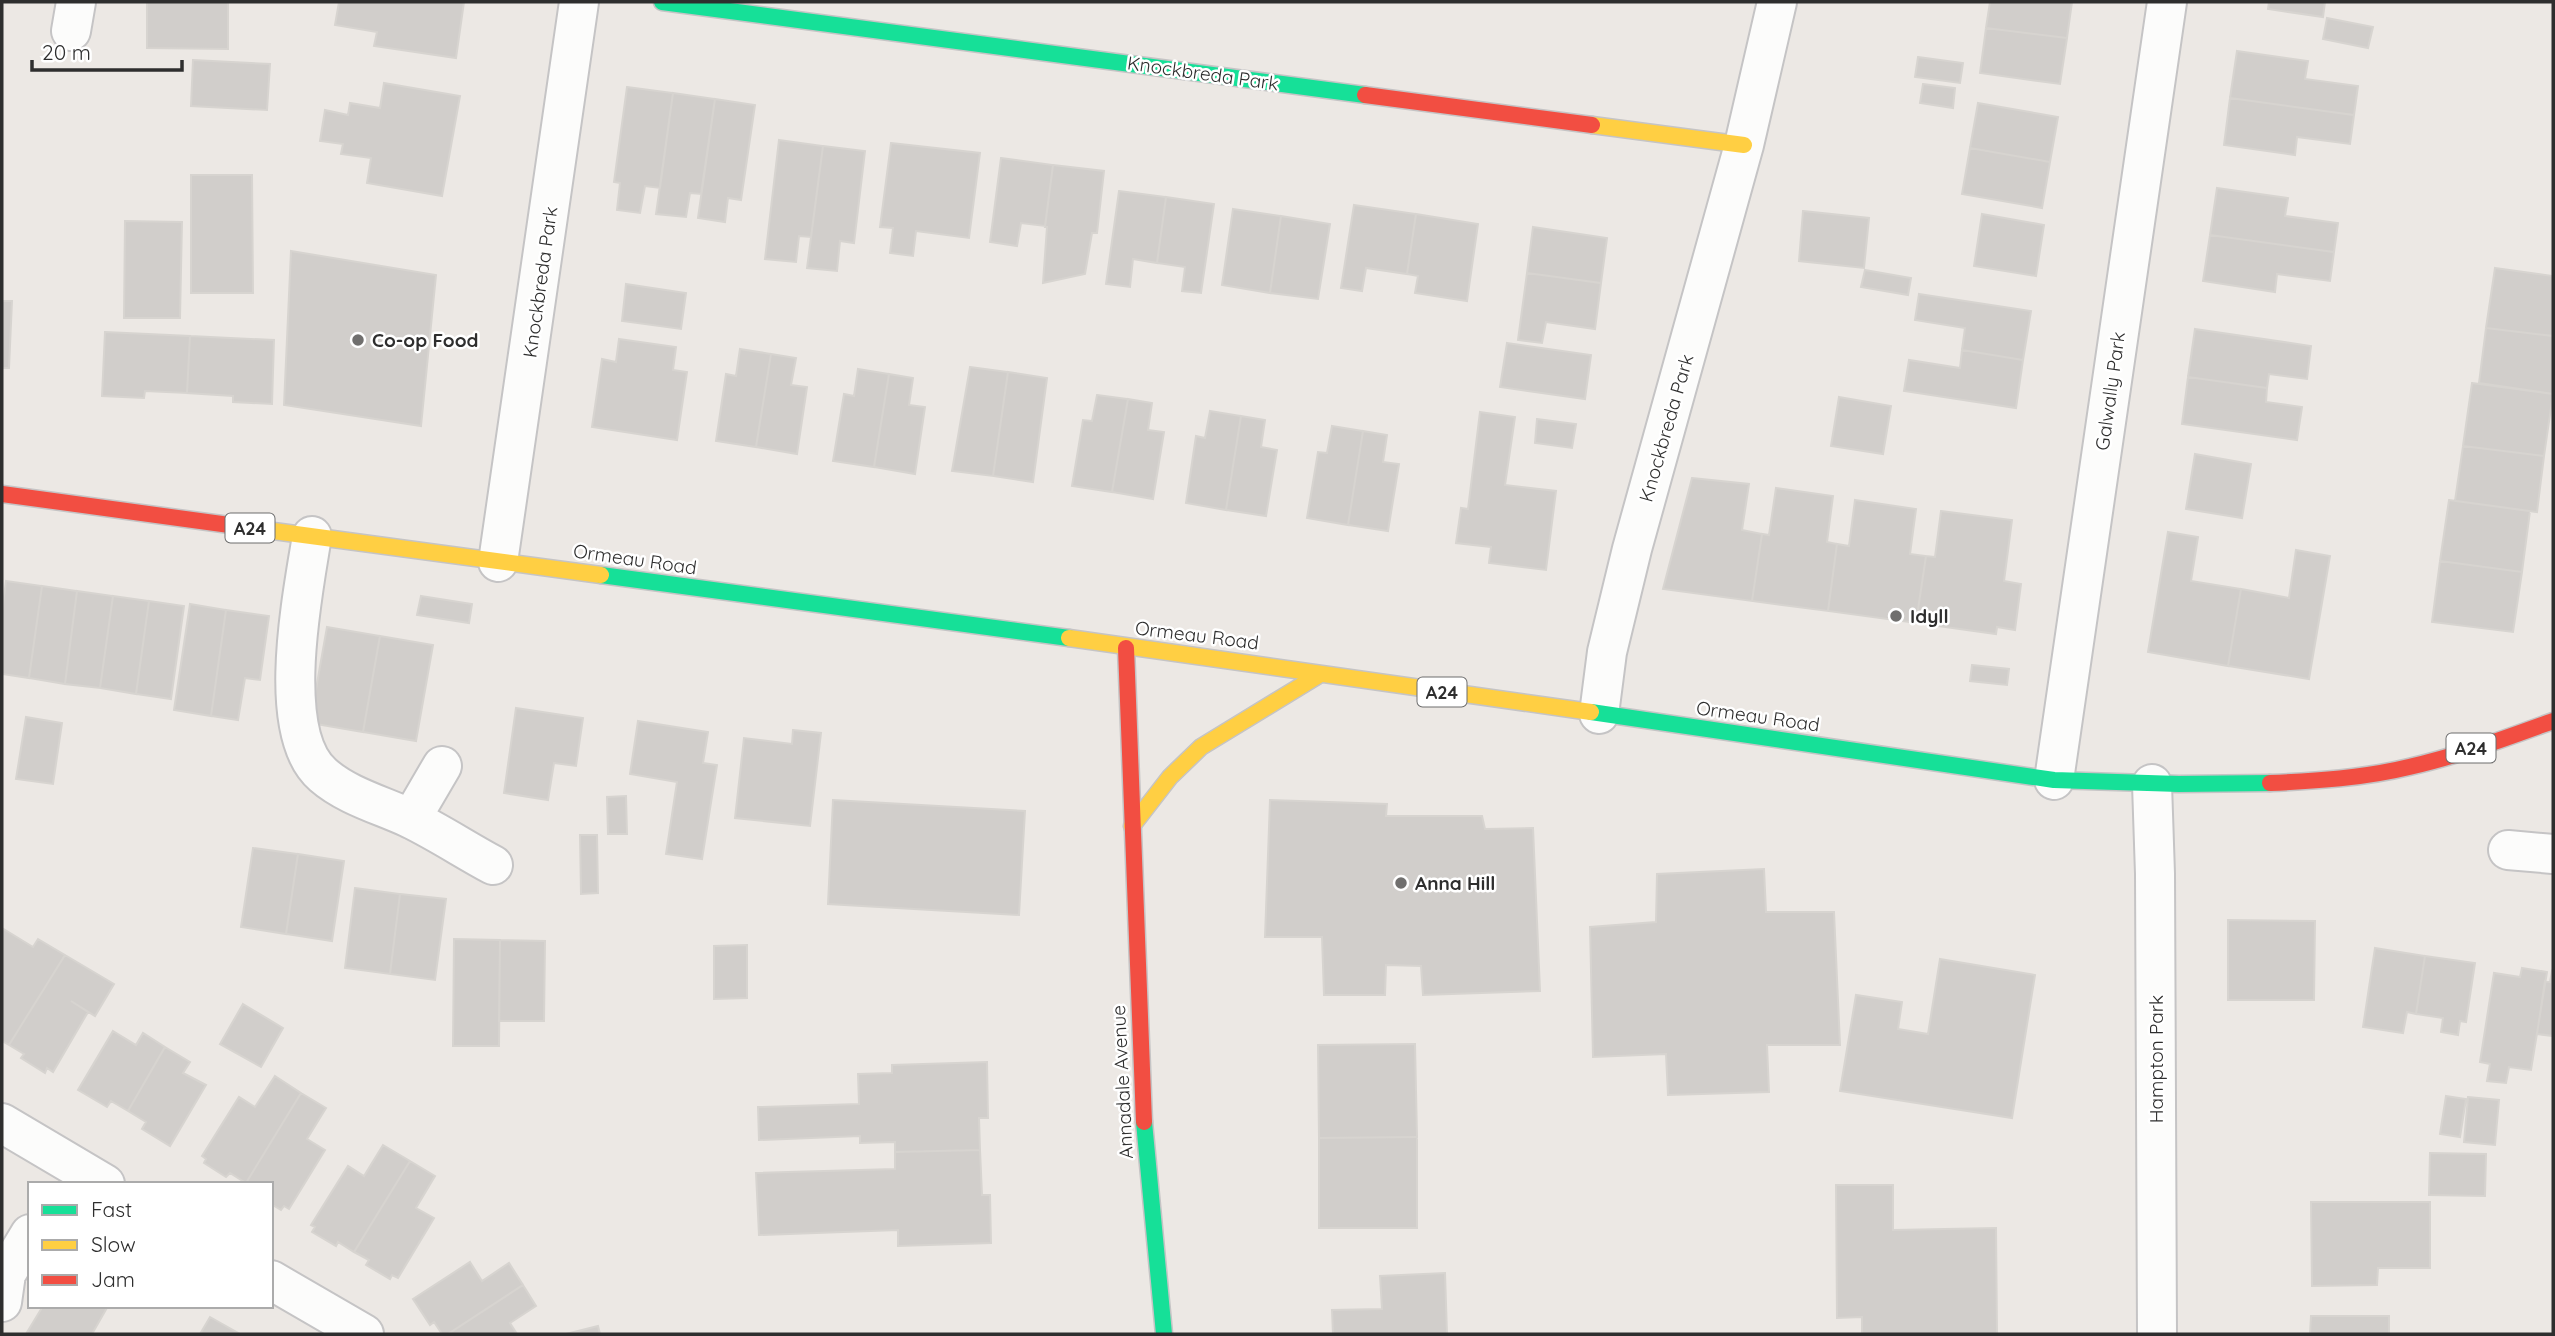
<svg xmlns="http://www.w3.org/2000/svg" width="2555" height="1336" font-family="Quicksand,sans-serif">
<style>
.building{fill:#d1cecb;stroke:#d7d4d0;stroke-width:2}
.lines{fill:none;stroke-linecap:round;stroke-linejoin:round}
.street-casing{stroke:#c5c4c5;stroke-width:42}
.fast-casing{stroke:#c5c4c5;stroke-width:19}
.slow-casing{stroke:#c5c4c5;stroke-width:19}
.jam-casing{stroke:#c5c4c5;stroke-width:19}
.street{stroke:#fcfcfb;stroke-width:38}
.fast{stroke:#16e098;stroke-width:16}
.slow{stroke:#ffcf43;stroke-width:16}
.jam{stroke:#f24e42;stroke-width:16}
.poi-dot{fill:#706f6e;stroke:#fff;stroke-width:2.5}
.labels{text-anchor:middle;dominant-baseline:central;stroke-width:5;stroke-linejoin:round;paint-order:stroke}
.shield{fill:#fff;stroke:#6d6d6d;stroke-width:2}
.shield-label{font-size:18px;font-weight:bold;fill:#2e2e2e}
.street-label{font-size:19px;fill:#2e2e2e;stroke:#fff}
.poi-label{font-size:19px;font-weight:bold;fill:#2e2e2e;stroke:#fff;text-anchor:start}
</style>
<rect width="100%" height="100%" fill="#ece8e4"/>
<path class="building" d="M 147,2 L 228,2 L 228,49 L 147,48 Z
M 339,2 L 464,2 L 456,58 L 374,46 L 377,32 L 335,25 Z
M 1990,2 L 2072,2 L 2067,38 L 1986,28 Z
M 2269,2 L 2325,2 L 2323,17 L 2268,9 Z
M 2327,18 L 2373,27 L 2368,48 L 2323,39 Z
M 1986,28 L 2067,38 L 2060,84 L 1980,73 Z
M 2237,51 L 2308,61 L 2305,79 L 2358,86 L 2354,115 L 2230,98 Z
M 1918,57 L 1963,63 L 1960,83 L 1915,77 Z
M 193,60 L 270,64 L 267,110 L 191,106 Z
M 384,83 L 460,96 L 442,196 L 367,183 L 371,158 L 341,154 L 343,144 L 320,141 L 325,110 L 348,115 L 350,103 L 380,108 Z
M 1923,84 L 1955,88 L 1953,108 L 1920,103 Z
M 627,87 L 673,93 L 660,188 L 645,186 L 640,213 L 617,210 L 620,183 L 614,182 Z
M 673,93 L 715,99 L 701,194 L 690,193 L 686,217 L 656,214 Z
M 2230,98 L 2354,115 L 2350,144 L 2297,137 L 2295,155 L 2224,145 Z
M 715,99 L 755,105 L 741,200 L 728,198 L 725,222 L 698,218 Z
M 1978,103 L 2058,117 L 2050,162 L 1970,148 Z
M 779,140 L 823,146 L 811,237 L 799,236 L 796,262 L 765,259 Z
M 891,143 L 980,153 L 969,238 L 916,231 L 913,256 L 890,253 L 893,228 L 880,227 Z
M 823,146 L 865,151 L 854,243 L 840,241 L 837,271 L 807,268 Z
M 1970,148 L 2050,162 L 2042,208 L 1962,194 Z
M 1001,158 L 1053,165 L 1045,226 L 1021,223 L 1017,246 L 990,242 Z
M 1053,165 L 1104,171 L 1097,233 L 1092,233 L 1085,274 L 1043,283 L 1047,227 L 1045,227 Z
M 191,175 L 252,175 L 253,293 L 191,293 Z
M 2217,188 L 2288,198 L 2285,216 L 2338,223 L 2334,252 L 2210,235 Z
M 1119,191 L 1166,197 L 1157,263 L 1133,259 L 1130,287 L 1106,284 Z
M 1166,197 L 1214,204 L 1201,293 L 1182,291 L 1185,267 L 1157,263 Z
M 1354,205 L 1416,214 L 1407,274 L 1366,268 L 1362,291 L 1341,288 Z
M 1233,209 L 1281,216 L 1270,293 L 1222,285 Z
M 1803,211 L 1869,218 L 1864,268 L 1799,261 Z
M 1416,214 L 1478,224 L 1467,301 L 1415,293 L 1418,276 L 1407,274 Z
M 1982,214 L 2044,225 L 2036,276 L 1974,266 Z
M 1281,216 L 1330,224 L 1318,299 L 1270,293 Z
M 125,221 L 182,222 L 180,318 L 124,318 Z
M 1533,227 L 1607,238 L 1601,283 L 1527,273 Z
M 2210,235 L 2334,252 L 2330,281 L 2277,274 L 2275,292 L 2203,281 Z
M 291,251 L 436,275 L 421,426 L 284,405 Z
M 2495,268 L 2553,276 L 2553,336 L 2486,328 Z
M 1865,270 L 1911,278 L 1908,295 L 1861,287 Z
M 1527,273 L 1601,283 L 1595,329 L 1546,322 L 1542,343 L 1518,340 Z
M 626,284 L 686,293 L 681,329 L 622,321 Z
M 1919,294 L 2031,311 L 2023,360 L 1962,350 L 1965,328 L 1915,320 Z
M 2,301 L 12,301 L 9,368 L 2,368 Z
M 2486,328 L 2553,336 L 2553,394 L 2479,383 Z
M 2195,329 L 2311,346 L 2307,379 L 2269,374 L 2267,388 L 2188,377 Z
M 105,332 L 190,336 L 187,393 L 145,391 L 144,398 L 102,396 Z
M 190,336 L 274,340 L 272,404 L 233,402 L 233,396 L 187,393 Z
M 619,339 L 676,347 L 673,370 L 687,372 L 677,440 L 592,427 L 602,359 L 616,362 Z
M 1507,343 L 1591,355 L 1585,399 L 1500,387 Z
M 740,349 L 771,354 L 756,447 L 716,441 L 726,374 L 736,376 Z
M 1962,350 L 2023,360 L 2016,408 L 1904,391 L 1909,360 L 1960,368 Z
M 771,354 L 796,358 L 791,385 L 807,387 L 797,454 L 756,447 Z
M 970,367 L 1008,372 L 993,476 L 952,471 Z
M 858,369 L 889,374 L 874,467 L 833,461 L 844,394 L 854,396 Z
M 1008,372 L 1047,378 L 1033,482 L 993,476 Z
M 889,374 L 913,378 L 909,405 L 925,407 L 915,474 L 874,467 Z
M 2188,377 L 2267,388 L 2266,402 L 2302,407 L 2297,440 L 2182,424 Z
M 2472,383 L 2553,394 L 2544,456 L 2463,446 Z
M 1097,395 L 1128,399 L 1112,492 L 1072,486 L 1083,420 L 1092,421 Z
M 1839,397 L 1891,406 L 1883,454 L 1831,446 Z
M 1128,399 L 1152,403 L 1148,430 L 1164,432 L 1153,499 L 1112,492 Z
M 1210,411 L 1241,416 L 1226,510 L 1186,503 L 1196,436 L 1205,438 Z
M 1480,412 L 1515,417 L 1505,485 L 1556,491 L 1546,570 L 1489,563 L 1491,547 L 1456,543 L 1461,508 L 1468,509 Z
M 1241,416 L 1265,420 L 1261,447 L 1277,450 L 1266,516 L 1226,510 Z
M 1537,419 L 1576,424 L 1572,448 L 1535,443 Z
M 1332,426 L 1363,431 L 1348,525 L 1307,518 L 1318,452 L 1327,453 Z
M 1363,431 L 1387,435 L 1383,462 L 1399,464 L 1388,531 L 1348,525 Z
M 2463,446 L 2544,456 L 2537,512 L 2455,501 Z
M 2195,454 L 2251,464 L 2242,518 L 2186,509 Z
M 1692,478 L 1749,484 L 1742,530 L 1762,534 L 1752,601 L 1663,589 Z
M 1776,488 L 1833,496 L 1827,542 L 1837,544 L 1828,611 L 1752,601 L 1762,534 L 1769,535 Z
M 1855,500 L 1916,509 L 1910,554 L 1926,556 L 1916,623 L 1828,611 L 1837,544 L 1849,546 Z
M 2449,500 L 2530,511 L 2522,572 L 2440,561 Z
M 1941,511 L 2012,520 L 2004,581 L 2021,584 L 2015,630 L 1997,627 L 1996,634 L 1916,623 L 1926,556 L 1935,557 Z
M 2168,532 L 2198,537 L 2191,581 L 2241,589 L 2228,666 L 2148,652 Z
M 2296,550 L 2330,556 L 2309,679 L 2228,666 L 2241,589 L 2289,598 Z
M 2440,561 L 2522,572 L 2513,632 L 2432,622 Z
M 6,581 L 42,586 L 29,678 L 2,674 L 2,612 Z
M 42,586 L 77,591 L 65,684 L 29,678 Z
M 77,591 L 113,596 L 100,688 L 65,684 Z
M 113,596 L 149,601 L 136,694 L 100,688 Z
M 421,596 L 472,604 L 469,623 L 417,615 Z
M 149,601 L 184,606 L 171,699 L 136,694 Z
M 190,604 L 226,610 L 211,716 L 174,710 Z
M 226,610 L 269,616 L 260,680 L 245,678 L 238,720 L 211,716 Z
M 327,627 L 380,636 L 363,732 L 310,723 Z
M 380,636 L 433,645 L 416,741 L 363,732 Z
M 1972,665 L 2009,669 L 2007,685 L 1970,681 Z
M 516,708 L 583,718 L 576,766 L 554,763 L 548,800 L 504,793 Z
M 26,717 L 62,723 L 53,784 L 16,779 Z
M 638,721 L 708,732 L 703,763 L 717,765 L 702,859 L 666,854 L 677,782 L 630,774 Z
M 793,730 L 821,733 L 810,826 L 735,818 L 744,738 L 792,744 Z
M 626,796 L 627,834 L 608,834 L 607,797 Z
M 833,800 L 1025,811 L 1019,915 L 828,904 Z
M 1270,800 L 1387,804 L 1386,816 L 1482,816 L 1485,829 L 1533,828 L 1540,991 L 1423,995 L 1421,966 L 1386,965 L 1385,995 L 1324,995 L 1322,937 L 1265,937 Z
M 580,835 L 597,835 L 598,893 L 581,894 Z
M 253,848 L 298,854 L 286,934 L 241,927 Z
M 298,854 L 344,861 L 332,941 L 286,934 Z
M 1764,869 L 1766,912 L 1834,912 L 1840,1045 L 1767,1045 L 1769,1092 L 1668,1095 L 1666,1054 L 1593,1057 L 1590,927 L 1656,922 L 1657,874 Z
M 355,888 L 400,894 L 390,974 L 345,968 Z
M 400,894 L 446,899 L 435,980 L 390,974 Z
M 2228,920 L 2315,921 L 2314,1000 L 2228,1000 Z
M 2,928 L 33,947 L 38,939 L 65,955 L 9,1045 L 2,1041 Z
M 454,939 L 500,940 L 499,1046 L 453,1046 Z
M 500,940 L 545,941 L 544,1021 L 499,1021 Z
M 747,945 L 747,998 L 714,999 L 714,946 Z
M 2375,948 L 2425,956 L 2416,1014 L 2407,1012 L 2403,1033 L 2363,1027 Z
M 65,955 L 114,984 L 95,1016 L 71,1001 L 88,1012 L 53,1072 L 47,1068 L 45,1073 L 21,1058 L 24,1054 L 9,1045 Z
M 2425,956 L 2475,963 L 2466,1022 L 2460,1021 L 2458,1035 L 2441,1032 L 2443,1018 L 2416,1014 Z
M 1940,959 L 2035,975 L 2012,1118 L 1840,1091 L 1856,995 L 1902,1002 L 1898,1029 L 1928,1034 Z
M 2522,968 L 2547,972 L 2531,1070 L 2509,1067 L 2506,1083 L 2487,1081 L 2490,1064 L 2480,1062 L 2494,973 L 2520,977 Z
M 2552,971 L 2553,972 L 2553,1036 L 2537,1034 L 2545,981 L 2550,982 Z
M 243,1004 L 283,1028 L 261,1067 L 220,1044 Z
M 113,1031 L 136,1045 L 143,1033 L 165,1047 L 128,1111 L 111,1101 L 107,1107 L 78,1090 Z
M 1415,1044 L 1417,1137 L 1319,1138 L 1318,1045 Z
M 165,1047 L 190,1062 L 183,1073 L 206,1085 L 170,1146 L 142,1129 L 146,1122 L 128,1111 Z
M 987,1062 L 988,1118 L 979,1118 L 980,1150 L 895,1152 L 895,1142 L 860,1143 L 860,1136 L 759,1140 L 758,1107 L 859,1104 L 858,1074 L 892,1073 L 892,1065 Z
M 275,1076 L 301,1093 L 246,1183 L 230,1173 L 226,1177 L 204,1163 L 206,1159 L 202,1156 L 239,1097 L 255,1107 Z
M 301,1093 L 326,1108 L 307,1139 L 325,1150 L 289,1209 L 284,1206 L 281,1210 L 271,1204 L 271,1184 L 246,1183 Z
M 2446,1096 L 2466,1099 L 2460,1137 L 2440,1134 Z
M 2468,1097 L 2499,1100 L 2495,1145 L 2464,1142 Z
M 1417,1137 L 1417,1228 L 1319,1228 L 1319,1138 Z
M 383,1145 L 410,1161 L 354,1252 L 338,1242 L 336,1246 L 312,1232 L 315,1227 L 311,1225 L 348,1166 L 364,1176 Z
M 980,1150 L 982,1195 L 990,1195 L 991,1243 L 898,1246 L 898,1230 L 759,1235 L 756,1173 L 895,1169 L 895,1152 Z
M 2430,1153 L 2486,1154 L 2485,1196 L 2429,1195 Z
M 410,1161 L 435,1176 L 416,1208 L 434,1218 L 398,1278 L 392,1275 L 390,1279 L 366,1265 L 369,1260 L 354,1252 Z
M 1836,1185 L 1893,1185 L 1893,1230 L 1996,1228 L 1997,1334 L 1862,1334 L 1862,1317 L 1837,1318 Z
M 2311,1202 L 2430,1202 L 2430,1268 L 2378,1268 L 2377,1285 L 2312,1286 Z
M 470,1262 L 482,1281 L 509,1263 L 523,1285 L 448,1334 L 442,1334 L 434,1322 L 430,1325 L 413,1299 Z
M 1445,1273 L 1447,1334 L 1333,1334 L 1332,1310 L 1382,1309 L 1380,1276 Z
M 523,1285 L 536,1306 L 510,1323 L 517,1334 L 448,1334 Z
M 43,1306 L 108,1306 L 92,1334 L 26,1334 Z
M 2311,1316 L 2389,1316 L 2389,1334 L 2310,1334 Z
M 210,1317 L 240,1334 L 200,1334 Z
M 598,1326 L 600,1334 L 566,1334 Z"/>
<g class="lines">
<defs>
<path id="street" d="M 71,31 L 76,2
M 312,536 C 303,592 274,733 323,775 C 347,796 381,805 409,818 C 438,832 465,850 493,865
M 498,562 L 579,2
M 1599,714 L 1607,652 L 1632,549 L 1744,145 L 1777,2
M 2054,780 L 2167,2
M 2152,784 L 2155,874 L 2157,1334
M 411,819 L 442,766
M 2508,850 L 2553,854
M 2,1123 L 105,1184
M 271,1280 L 364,1334
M 2,1302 L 6,1274 L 30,1234"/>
<path id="fast" d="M 662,2 L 1365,95
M 601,575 L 1069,638
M 1591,712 L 2054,780 L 2179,784 L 2270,783
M 1144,1122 L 1164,1334"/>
<path id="slow" d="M 1592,125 L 1744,145
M 266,530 L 601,575
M 1069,638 L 1591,712
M 1132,826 L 1170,777 L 1201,747 L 1319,675"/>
<path id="jam" d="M 1365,95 L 1592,125
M 2,494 L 266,530
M 1126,648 L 1144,1122
M 2270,783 C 2316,781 2364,778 2409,767 C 2458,756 2506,738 2553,721"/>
</defs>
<use href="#street" class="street-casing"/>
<use href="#fast" class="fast-casing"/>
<use href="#slow" class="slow-casing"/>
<use href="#jam" class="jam-casing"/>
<use href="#street" class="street"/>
<use href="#fast" class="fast"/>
<use href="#slow" class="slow"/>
<use href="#jam" class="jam"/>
</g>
<g class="poi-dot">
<circle cx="358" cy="340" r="7"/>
<circle cx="1896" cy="616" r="7"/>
<circle cx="1401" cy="883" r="7"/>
</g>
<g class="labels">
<g class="shield">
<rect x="225.5" y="513.5" width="49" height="29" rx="5"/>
<rect x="1417.5" y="677.5" width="49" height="29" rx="5"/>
<rect x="2446.5" y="733.5" width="49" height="29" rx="5"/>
</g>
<g class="shield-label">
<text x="250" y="528">A24</text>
<text x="1442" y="692">A24</text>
<text x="2471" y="748">A24</text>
</g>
<g class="street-label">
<text transform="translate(1203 73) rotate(8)">Knockbreda Park</text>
<text transform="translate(540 282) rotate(-82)">Knockbreda Park</text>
<text transform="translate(2110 391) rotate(-82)">Galwally Park</text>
<text transform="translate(1666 428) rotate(-74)">Knockbreda Park</text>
<text transform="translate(635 559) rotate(8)">Ormeau Road</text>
<text transform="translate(1197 635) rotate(7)">Ormeau Road</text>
<text transform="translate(1758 716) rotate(8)">Ormeau Road</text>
<text transform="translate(2156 1059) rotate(-90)">Hampton Park</text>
<text transform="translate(1122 1082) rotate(-93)">Annadale Avenue</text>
</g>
<g class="poi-label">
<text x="372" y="340">Co-op Food</text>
<text x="1910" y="616">Idyll</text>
<text x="1415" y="883">Anna Hill</text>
</g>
</g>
<rect width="2555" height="1336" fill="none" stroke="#2e2e2e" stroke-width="7"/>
<rect x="28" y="1182" width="245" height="126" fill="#ffffff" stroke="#ababab" stroke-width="2"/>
<rect x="42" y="1205" width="35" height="10" fill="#16e098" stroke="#ababab" stroke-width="2"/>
<text x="91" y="1217" font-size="21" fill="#2e2e2e">Fast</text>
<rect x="42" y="1240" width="35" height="10" fill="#ffcf43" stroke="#ababab" stroke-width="2"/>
<text x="91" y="1252" font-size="21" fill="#2e2e2e">Slow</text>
<rect x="42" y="1275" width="35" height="10" fill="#f24e42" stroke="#ababab" stroke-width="2"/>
<text x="91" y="1287" font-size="21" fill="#2e2e2e">Jam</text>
<path d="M32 60v10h150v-10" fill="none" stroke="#2e2e2e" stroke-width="3.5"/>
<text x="42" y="60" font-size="21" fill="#2e2e2e" stroke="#ffffff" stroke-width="5" paint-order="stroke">20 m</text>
</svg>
